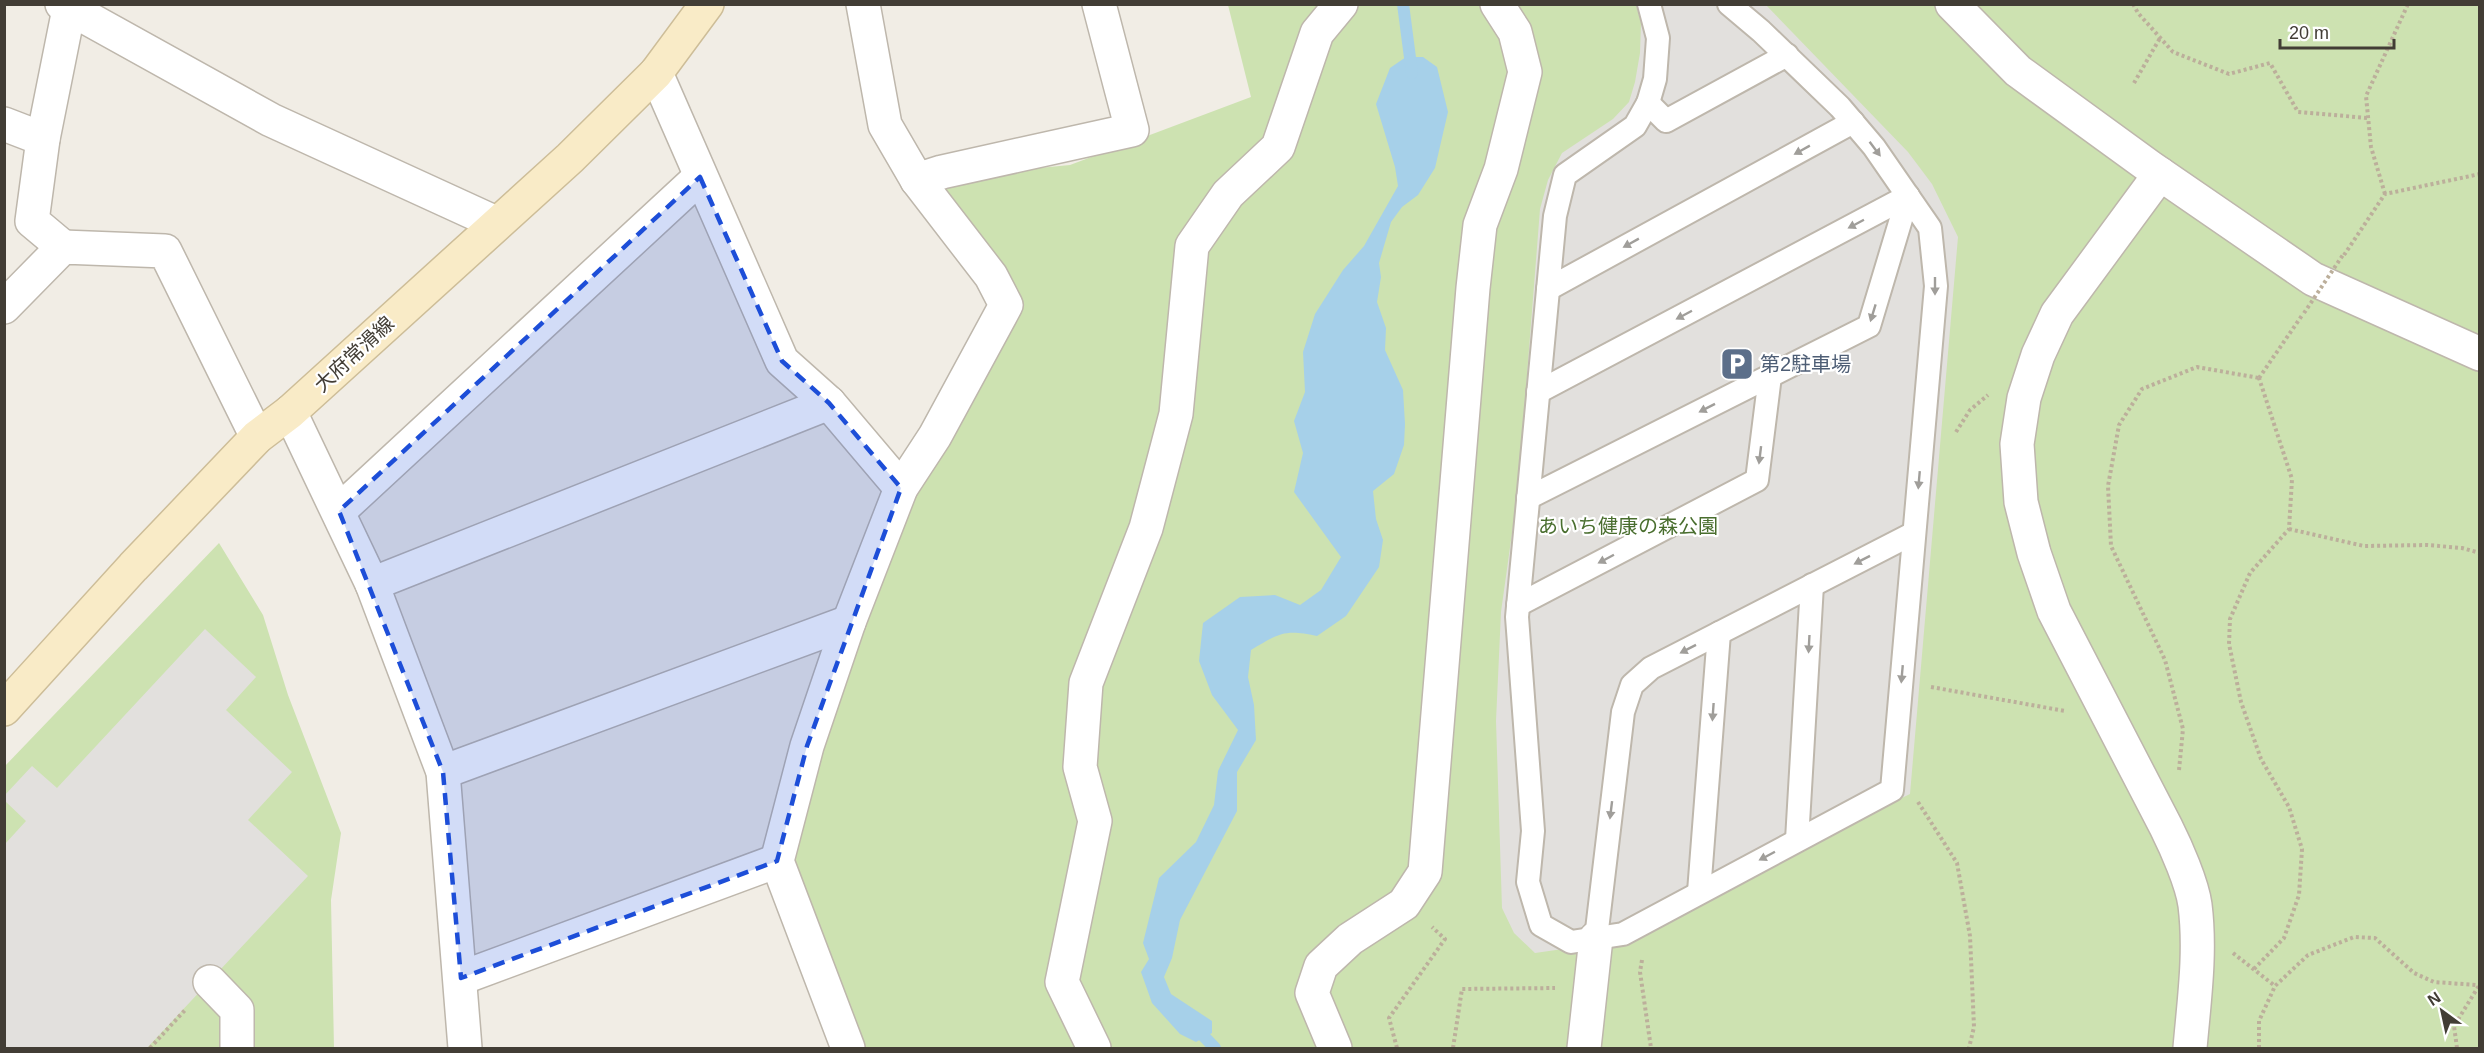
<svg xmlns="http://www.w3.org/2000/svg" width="2484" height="1053" font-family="Arial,'Noto Sans JP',sans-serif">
	<rect width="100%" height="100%" fill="#f1ede5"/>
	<!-- green -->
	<g fill="#cde2b1">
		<path d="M1228,5H2479V1048H848L777,861L849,622L1006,306L917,180L1070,165L1251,97Z"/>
		<path d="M219,543L263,615L288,695L341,833L331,900L334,1048H5L4,767Z"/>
	</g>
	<!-- parking -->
	<g fill="#e2e0dd">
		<path d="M1636,5H1766L1908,152L1932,184L1958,237L1910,794L1605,943L1535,953L1514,933L1502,908L1496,721L1501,612L1518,490L1540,209L1548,180L1562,153L1613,119L1629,102L1635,82L1640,53L1641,23Z"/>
		<path d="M205,629L256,677L226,710L292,772L248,820L308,876L147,1048H5V844L26,821L5,801L4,796L32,766L57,788Z"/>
	</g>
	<!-- water -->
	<path fill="#a6d0e9" d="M1406,57H1423L1437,67L1448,112L1435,168L1418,195L1402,207L1391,222L1379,263L1381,277L1377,302L1386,328L1385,350L1403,390L1405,424L1404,445L1394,474L1373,491L1376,519L1383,540L1379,567L1346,616L1317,636C1285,629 1279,633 1251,650L1248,677L1254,705L1256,740L1237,772V811L1180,920L1172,958L1164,977L1171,994L1212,1021V1033L1196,1042L1180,1034L1152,1003L1141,972L1149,959L1143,943L1159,878L1196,842L1214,805L1218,771L1238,730L1212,695L1199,661L1203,623L1240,597L1275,595L1300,605L1321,590L1341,557L1294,492L1303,453L1294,421L1305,392L1303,352L1315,314L1343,270L1364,246L1398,186L1395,167L1376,104L1390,68Z"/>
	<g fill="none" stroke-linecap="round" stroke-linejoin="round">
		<!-- stream -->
		<g stroke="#a6d0e9" stroke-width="12">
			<path d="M1403,4L1412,73"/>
			<path d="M1193,1025L1215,1048"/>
		</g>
		<!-- service casing -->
		<g stroke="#beb7ac" stroke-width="26">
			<g id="service">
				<path d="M1649,4L1658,38L1655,79L1648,103L1635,126L1565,175L1555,216L1517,617L1533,831L1528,882L1541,925L1571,942L1623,934L1892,790L1936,286L1930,228L1874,147L1840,107L1761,31L1729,4"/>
				<path d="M1648,103L1666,121L1787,55"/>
				<path d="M1548,289L1853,122"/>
				<path d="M1538,392L1908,196"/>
				<path d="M1528,498L1869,326L1908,196"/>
				<path d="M1518,605L1757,480L1770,376"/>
				<path d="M1797,840L1812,585"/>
				<path d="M1699,892L1719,633"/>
				<path d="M1596,938L1623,712L1632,685L1651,668L1914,533"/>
			</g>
		</g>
		<!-- pedestrian casing -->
		<g stroke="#beb7ac" stroke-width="36">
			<g id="pedestrian">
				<path d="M2160,174L2057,314L2038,355L2024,398L2017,444L2021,502L2034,553L2054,611L2166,827C2176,847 2192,883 2195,905C2201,953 2194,1001 2190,1048"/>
				<path d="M210,982L237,1010V1048"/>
				<path d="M1094,1048L1062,982L1095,821L1080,767L1086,683L1146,528L1176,414L1192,246L1228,194L1278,147L1317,33L1341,4"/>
				<path d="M1335,1048L1312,993L1321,966L1350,939L1404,904L1425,872L1473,288L1480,225L1501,169L1525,72L1515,32L1497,4"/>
				<path d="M1584,1048L1596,938"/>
			</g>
		</g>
		<!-- minor casing -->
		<g stroke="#beb7ac" stroke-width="36">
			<g id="minor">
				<path d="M62,4L271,120L496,223"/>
				<path d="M656,73L782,361L829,403L901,488"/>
				<path d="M4,124L43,139"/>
				<path d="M917,180L942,172L1132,130L1099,4"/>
				<path d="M63,247L32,221L43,139L70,4"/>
				<path d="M4,307L63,247L165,251L257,437"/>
				<path d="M290,412L372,584L443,772L465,1048"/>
				<path d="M339,511L700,177"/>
				<path d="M372,584L829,403"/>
				<path d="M443,772L849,622"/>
				<path d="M461,978L777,861"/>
				<path d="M848,1048L777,861L807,746L849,622L901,488L935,436L1006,305L991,276L917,180L885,125L863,4"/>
			</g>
		</g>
		<!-- tertiary casing -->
		<g stroke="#beb7ac" stroke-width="36">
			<path id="tertiary" d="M1952,4L2018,71L2150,167L2313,279L2480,354"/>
		</g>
		<!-- secondary casing -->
		<g stroke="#cdbd98" stroke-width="36">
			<path id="secondary" d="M4,709L133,567L257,437L290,412L570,158L656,73L707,4"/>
		</g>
		<!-- path -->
		<g stroke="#bcaf9b" stroke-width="4" stroke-dasharray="3 3" stroke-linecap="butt">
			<path d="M2133,4L2138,13L2173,52L2229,74L2270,63L2298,112L2368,118"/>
			<path d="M2134,83L2160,38"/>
			<path d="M2385,194L2371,147L2366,96L2408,4"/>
			<path d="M2344,255L2385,194L2480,174"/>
			<path d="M2259,378L2303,314"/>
			<path d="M1956,432L1970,410L1988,395"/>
			<path d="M2289,529L2364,546L2427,545L2462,548L2480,553"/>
			<path d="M1931,687L2065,711"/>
			<path d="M2179,770L2183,729L2165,660L2111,546L2108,486L2119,425L2142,389L2197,367L2259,378"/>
			<path d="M1918,802L1957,863L1970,936L1974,1027L1969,1048"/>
			<path d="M2233,953L2275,986"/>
			<path d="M1642,960L1640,972L1651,1048"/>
			<path d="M2254,969L2284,938L2299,895L2302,849L2289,807L2261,759L2241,702L2229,644L2230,619L2250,573L2289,529L2292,479L2259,378"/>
			<path d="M150,1048L186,1009"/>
			<path d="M1397,1048L1389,1018L1445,939L1432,927"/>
			<path d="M1453,1048L1462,989L1555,988"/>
			<path d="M2259,1048V1021L2275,986L2308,955L2354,937L2375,938L2414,973L2434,982L2477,985"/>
			<path d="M2457,1048L2454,1026L2480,984"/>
		</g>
		<!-- service -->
		<use href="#service" stroke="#fff" stroke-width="22"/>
		<!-- pedestrian -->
		<use href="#pedestrian" stroke="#fff" stroke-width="33"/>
		<!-- minor -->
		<use href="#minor" stroke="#fff" stroke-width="33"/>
		<!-- tertiary -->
		<use href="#tertiary" stroke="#fff" stroke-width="33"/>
		<!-- secondary -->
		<use href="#secondary" stroke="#f9ebc7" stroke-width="33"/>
		<!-- path-bridge -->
		<path stroke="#bcaf9b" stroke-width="4" stroke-dasharray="3 3" stroke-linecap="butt" d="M2304,313L2343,255"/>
	</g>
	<!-- one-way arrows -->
	<defs><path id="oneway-solid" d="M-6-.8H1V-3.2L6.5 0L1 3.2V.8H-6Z" transform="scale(1.5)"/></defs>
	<g fill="#a09e9a">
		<use href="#oneway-solid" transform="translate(1875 149) rotate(53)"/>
		<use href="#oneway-solid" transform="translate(1802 150) rotate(151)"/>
		<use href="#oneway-solid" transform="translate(1856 224) rotate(152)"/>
		<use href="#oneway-solid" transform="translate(1631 243) rotate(151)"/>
		<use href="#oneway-solid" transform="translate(1935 286) rotate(90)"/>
		<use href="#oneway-solid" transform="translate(1873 313) rotate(107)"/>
		<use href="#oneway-solid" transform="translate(1684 315) rotate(152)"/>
		<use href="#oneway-solid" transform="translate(1707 408) rotate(153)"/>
		<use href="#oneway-solid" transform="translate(1760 455) rotate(97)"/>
		<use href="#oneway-solid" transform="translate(1919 480) rotate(95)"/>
		<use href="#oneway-solid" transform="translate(1606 559) rotate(152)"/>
		<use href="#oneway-solid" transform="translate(1862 560) rotate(153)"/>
		<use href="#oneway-solid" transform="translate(1809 644) rotate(93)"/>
		<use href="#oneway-solid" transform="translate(1688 649) rotate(153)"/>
		<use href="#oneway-solid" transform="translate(1902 674) rotate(95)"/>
		<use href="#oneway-solid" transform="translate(1713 712) rotate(94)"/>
		<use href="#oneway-solid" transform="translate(1611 810) rotate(97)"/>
		<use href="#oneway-solid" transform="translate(1767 856) rotate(152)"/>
	</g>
	<!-- marked area -->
	<path fill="#1d4ed8" fill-opacity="0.2" stroke="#1d4ed8" stroke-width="4.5" stroke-dasharray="12 8" stroke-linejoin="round" d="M700,177L782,361L829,403L901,488L807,746L777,861L461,978L443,772L339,511Z"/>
	<!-- icons -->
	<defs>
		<g id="parking-square" transform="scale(1.725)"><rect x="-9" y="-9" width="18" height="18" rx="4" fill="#5c6f8a" stroke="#fff"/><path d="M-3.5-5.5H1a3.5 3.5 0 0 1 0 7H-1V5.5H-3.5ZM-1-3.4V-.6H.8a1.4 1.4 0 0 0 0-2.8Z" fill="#fff"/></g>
	</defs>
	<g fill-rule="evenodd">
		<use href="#parking-square" x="1737" y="364"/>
	</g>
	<g text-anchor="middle" stroke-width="4.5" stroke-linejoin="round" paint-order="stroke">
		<!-- street labels -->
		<g font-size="20" fill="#423d35" stroke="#fff">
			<text transform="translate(354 354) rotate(-43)" y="7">大府常滑線</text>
		</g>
		<!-- service labels -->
		<g font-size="20" fill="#4e5e75" stroke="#fff" text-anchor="start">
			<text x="1760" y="371">第2駐車場</text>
		</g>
		<!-- park labels -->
		<g font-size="20" fill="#496e2e" stroke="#fff">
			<text x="1628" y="533">あいち健康の森公園</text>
		</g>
	</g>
	<!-- border -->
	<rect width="2484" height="1053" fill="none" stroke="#423d35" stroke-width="12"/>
	<!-- north arrow -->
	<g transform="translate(2442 1011) rotate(327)" stroke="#ffffff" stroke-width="4.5" paint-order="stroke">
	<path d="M0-4.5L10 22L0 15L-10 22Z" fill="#423d35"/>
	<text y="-9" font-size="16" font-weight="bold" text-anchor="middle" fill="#423d35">N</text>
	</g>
	<!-- scale -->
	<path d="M2280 39v9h114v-9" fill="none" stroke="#423d35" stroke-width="3"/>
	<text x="2289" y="39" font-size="18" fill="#423d35" stroke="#ffffff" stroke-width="4.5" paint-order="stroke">20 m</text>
</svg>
